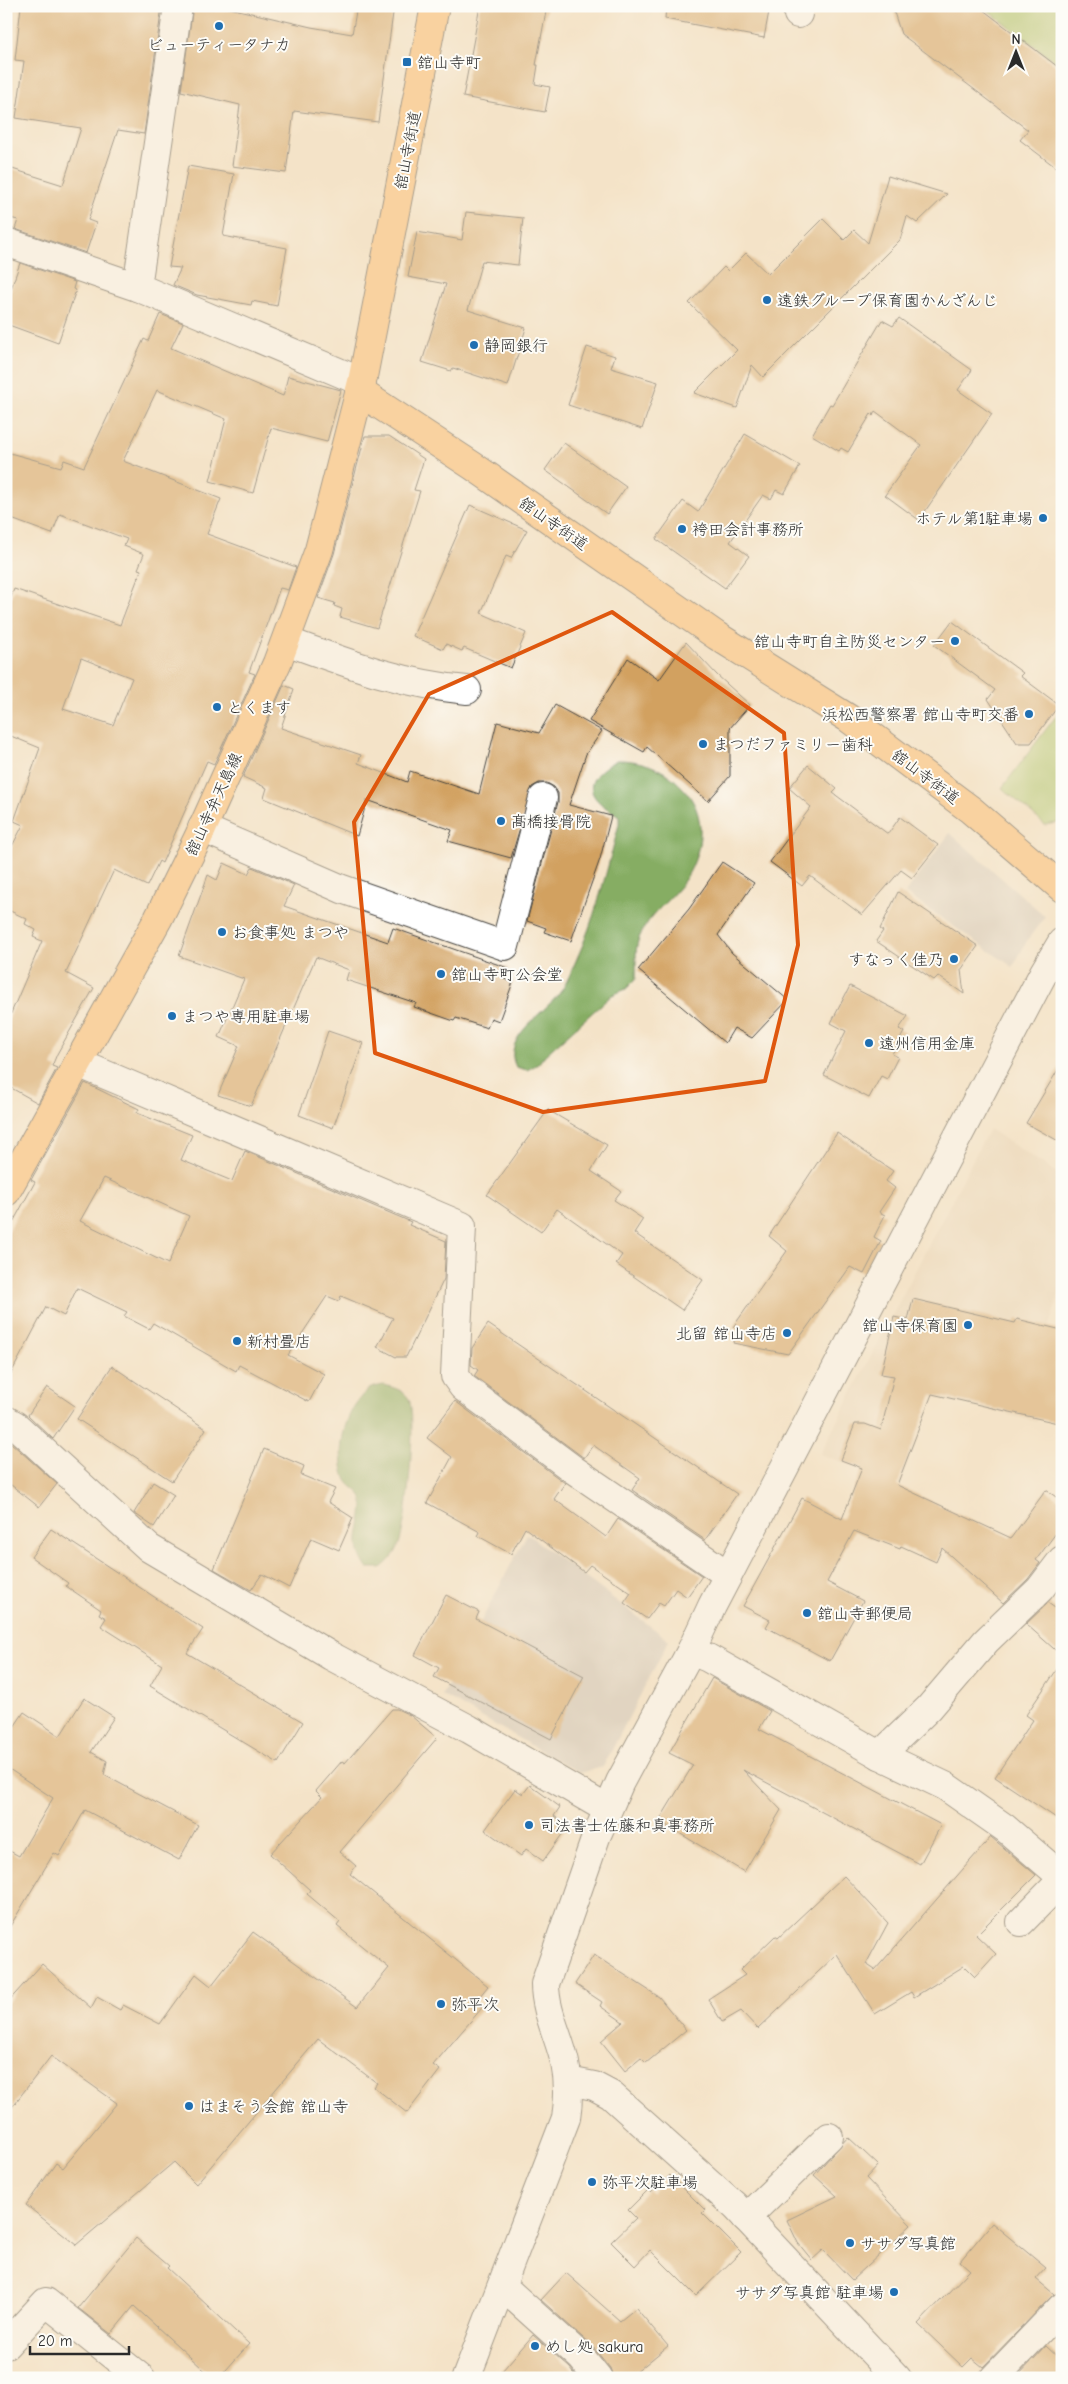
<svg xmlns="http://www.w3.org/2000/svg" width="1068" height="2384" font-family="'Comic Neue','Klee One',sans-serif">
	<rect width="100%" height="100%" fill="#fdfcf7"/>
	<filter id="ink" filterUnits="userSpaceOnUse"><feTurbulence type="fractalNoise" baseFrequency=".02" numOctaves="2"/><feDisplacementMap in="SourceGraphic" scale="10" xChannelSelector="R" yChannelSelector="G"/><feConvolveMatrix kernelMatrix="1 2 1 2 8 2 1 2 1" color-interpolation-filters="sRGB"/></filter>
	<filter id="wash" filterUnits="userSpaceOnUse"><feTurbulence type="fractalNoise" baseFrequency=".0096" numOctaves="4" result="noise"/><feDisplacementMap in="SourceGraphic" scale="20" xChannelSelector="R" yChannelSelector="G"/><feGaussianBlur stdDeviation="1.12" result="paint"/><feColorMatrix in="noise" values="0 0 0 0 0 0 0 0 0 0 0 0 0 0 0 0 0 1.4 0 .05"/><feComposite in="paint" operator="in"/></filter>
	<g filter="url(#wash)">
		<rect width="100%" height="100%" fill="#f4e3c8"/>
		<!-- built -->
		<path fill="#e8d4b7" d="M989,1129L1062,1176V1287L1037,1362L1045,1365L1037,1422L927,1395L915,1444L900,1484L820,1454Z"/>
		<!-- industrial -->
		<g fill="#cbc2b8">
			<path d="M950,833L1045,916L1028,939L1013,967L905,893Z"/>
			<path d="M527,1534L669,1640L603,1767L580,1773L442,1695Z"/>
		</g>
		<!-- green -->
		<g fill="#a9c971" stroke="#6a7a4e">
			<path d="M982,6H1062V67Z"/>
			<path d="M1062,708V822L1045,825L1002,788Z"/>
		</g>
		<!-- forest -->
		<g fill="#86ad63" stroke="#586c47">
			<path d="M617,760C642,760 664,768 682,787C707,812 704,849 686,878C673,899 648,914 639,938C634,951 637,965 636,979L626,989L612,995L545,1055L538,1064L527,1070L516,1067C500,1037 547,1012 562,990C567,982 571,972 575,963C595,919 607,871 619,824V816C613,811 604,808 599,802C580,784 601,768 617,760Z"/>
			<path d="M383,1385C393,1387 404,1390 409,1399C417,1418 407,1523 399,1544C396,1555 389,1561 381,1568H367C349,1542 363,1529 363,1502C362,1490 348,1488 345,1478C335,1450 345,1408 369,1389C372,1387 379,1386 383,1385Z"/>
		</g>
		<g id="blocks">
			<!-- building -->
			<g fill="#d2a160" fill-rule="evenodd">
				<path d="M21,6H162L144,134L118,130L88,220L96,223L86,253L15,229L18,220L6,217V167L63,185L81,128L16,118L24,61L15,60Z"/>
				<path d="M193,6H221L311,27L352,34L357,6H394L378,122L294,111L286,173L232,166L240,105L181,91Z"/>
				<path d="M480,6H547L536,65H538L535,84L550,87L545,112L463,97Z"/>
				<path d="M666,6H770L764,38L665,19Z"/>
				<path d="M892,6H978L1062,70V172L1020,140L1028,130L901,34Z"/>
				<path d="M188,166L234,174L223,236L287,248L277,306L252,301L251,305L197,295L173,285L181,268L169,267Z"/>
				<path d="M888,176L947,194L917,223L907,216L900,240L763,377L752,365L737,408L694,393L737,350L689,303L724,267L728,271L746,253L768,274L823,219L844,240L854,230L868,243Z"/>
				<path d="M466,212L523,218L518,265L482,261L468,310L526,328L508,386L453,368L451,371L422,362L446,284L408,277L417,232L462,240Z"/>
				<path d="M20,263L75,282L73,289L76,290L58,343L6,324V303Z"/>
				<path d="M160,314L183,323L171,348L283,396L288,376L341,390L327,442L271,428L253,493L210,481L226,419L157,390L123,461L221,499L207,534L296,567L288,590L280,588L249,672L255,674L214,764L207,761L162,863L159,861L147,886L114,870L66,973L94,988L57,1054L52,1066L57,1068L38,1103L6,1085V1025L42,941L33,937L36,930L25,924L27,919L6,909V858L23,825L14,821L40,748L6,734V610L14,589L120,625L141,570L138,569L144,554L124,546L127,539L60,514L52,534L6,517V452L61,467L64,460L84,467L144,339L148,341ZM81,658L132,678L113,725L63,709Z"/>
				<path d="M899,318L972,370L958,390L992,414L919,520L885,495L921,445L875,411L873,416L871,414L848,452L841,448L839,451L812,435L830,404L832,405L882,320L893,326Z"/>
				<path d="M587,347L615,356L611,368L658,382L642,429L568,405Z"/>
				<path d="M745,434L800,466L784,494L776,490L771,499L763,495L730,542L749,556L725,588L656,539L683,501L698,512Z"/>
				<path d="M365,436H389L424,459L414,490L420,491L377,628L340,617L342,609L334,606L335,603L318,598L334,554Z"/>
				<path d="M564,443L626,487L607,514L545,470Z"/>
				<path d="M470,505L527,530L511,558L506,556L481,613L526,633L511,668L464,648L462,651L446,644L443,649L413,636Z"/>
				<path d="M952,621L1023,673L1020,676L1059,705L1031,743H1017L988,699L995,690L934,645Z"/>
				<path d="M686,642L717,675L750,705L730,728V776L708,801L647,747L644,752L589,721L628,658L659,680Z"/>
				<path d="M284,685L294,689L281,728L361,755L358,763L407,782L410,771L479,794L497,722L539,733L555,705L602,731L586,754L569,805L611,816L600,859L571,941L544,932L546,928L527,921L558,802V793L554,787L547,783H539L532,787L511,858L448,841L452,830L367,800L357,836L264,798L267,788L243,777Z"/>
				<path d="M808,765L837,789L833,793L888,834L900,817L938,845L912,878L901,870L862,915L810,876L802,886L770,862L811,807L789,788Z"/>
				<path d="M722,862L754,883L718,935L732,953L788,1000L752,1038L734,1028L725,1043L638,970L689,909Z"/>
				<path d="M224,863L248,874L252,867L294,885L284,906L388,942L393,928L508,968L504,979L513,982L499,1021L491,1018L487,1028L456,1018L454,1021L414,1007L416,1003L346,980L349,970L316,957L251,1106L218,1095L239,1046L219,1037L244,979L179,956L208,875L217,880Z"/>
				<path d="M898,892L978,946L961,970L964,994L938,976L934,980L876,941L883,931L880,929Z"/>
				<path d="M850,986L908,1016L899,1029L904,1032L892,1054L898,1057L887,1079L881,1076L869,1098L824,1075L846,1031L831,1023Z"/>
				<path d="M328,1031L363,1043L333,1128L299,1115Z"/>
				<path d="M1062,1063V1143L1026,1123Z"/>
				<path d="M85,1083L139,1109L137,1113L192,1135L181,1160L232,1181L245,1151L411,1222L409,1225L446,1241L444,1279L406,1357H396L377,1347L393,1318L341,1296L339,1301L327,1296L288,1355L324,1374L309,1402L239,1365L236,1371L153,1323L149,1329L124,1316L127,1312L77,1288L64,1316L46,1307L6,1383V1235L35,1182L31,1180ZM104,1178L189,1216L168,1264L80,1221Z"/>
				<path d="M548,1110L607,1145L591,1171L621,1191L614,1200L643,1219L634,1233L703,1280L682,1310L616,1264L622,1255L557,1209L541,1232L487,1195Z"/>
				<path d="M837,1133L893,1171L886,1181L895,1188L879,1212L885,1215L874,1237L881,1241L864,1274L850,1267L788,1354L733,1343L740,1332L733,1327L787,1251L769,1236Z"/>
				<path d="M913,1299L1015,1323L1017,1319L1062,1330V1424L932,1394L897,1485L1011,1538L1046,1490L1062,1501V1525L1036,1560L1040,1563L1028,1579L1003,1603L942,1548L936,1562L901,1546L900,1549L854,1531L827,1582L863,1601L830,1661L766,1627L770,1620L743,1606L802,1498L842,1519L862,1468L841,1460L855,1424H865L881,1430L894,1376L881,1374L894,1317L908,1320Z"/>
				<path d="M488,1324L737,1494L705,1540L632,1490L640,1478L593,1445L584,1458L474,1376L478,1370L471,1365L472,1348Z"/>
				<path d="M112,1366L206,1429L172,1481L77,1419Z"/>
				<path d="M47,1387L75,1406L53,1439L28,1415Z"/>
				<path d="M455,1401L565,1483L554,1499L606,1537L618,1519L702,1576L687,1597L676,1589L664,1606L659,1603L647,1619L624,1603L631,1593L590,1565L584,1572L525,1528L511,1554L478,1536L480,1532L427,1503L452,1457L427,1438Z"/>
				<path d="M10,1442L57,1484L39,1507L6,1481V1447Z"/>
				<path d="M264,1449L304,1466L301,1475L335,1489L328,1502L353,1518L339,1550L311,1538L289,1588L262,1574L251,1590L214,1569Z"/>
				<path d="M153,1482L174,1495L154,1527L134,1513Z"/>
				<path d="M51,1529L203,1629L187,1653L303,1722L278,1763L150,1686L162,1665L101,1626L106,1618L99,1614L101,1610L66,1586L68,1583L31,1557Z"/>
				<path d="M446,1595L479,1612L476,1619L584,1676L551,1739L434,1677L439,1668L415,1655Z"/>
				<path d="M1048,1603L1062,1613V1656L1026,1624Z"/>
				<path d="M1062,1662V1822L995,1777L1033,1720L1026,1715Z"/>
				<path d="M712,1678L770,1711L759,1729L941,1825L920,1864L743,1770L781,1810L744,1872L659,1821L693,1765L669,1753Z"/>
				<path d="M84,1698L114,1717L91,1752L107,1761L104,1775L198,1825L179,1860L85,1810L59,1856L54,1853L6,1933V1849L19,1856L53,1798L6,1767V1739L24,1712L60,1736Z"/>
				<path d="M392,1709H397L410,1715L437,1738L340,1852L356,1866L350,1874L488,1986L475,2002L482,2008L433,2065L440,2070L407,2113L374,2087L377,2083L318,2039L196,2184L174,2162L76,2245L26,2205L56,2163L63,2168L117,2103L51,2056L6,2115V2004L42,1964L91,2008L97,1997L120,2010L123,2005L160,2024L196,1974L211,1986L253,1932L357,2007L389,1968L337,1926L340,1922L307,1894L310,1890L270,1854L322,1797L316,1791L342,1761L345,1763Z"/>
				<path d="M530,1785L560,1807L554,1816L568,1826L543,1861L526,1849L521,1856L485,1830L515,1789L523,1794Z"/>
				<path d="M991,1837L1036,1875L976,1935L996,1954L975,1977L964,1966L914,1997L911,1992L875,2014L837,1954L758,2029L741,2011L722,2022L708,1999L745,1975L740,1970L775,1936L778,1938L844,1876L888,1923L866,1964L875,1970Z"/>
				<path d="M594,1955L659,1997L686,2030L646,2063L641,2058L625,2071L601,2041L623,2022L600,2006L602,2002L575,1984Z"/>
				<path d="M848,2137L878,2165L866,2178L911,2225L852,2280L823,2250L812,2260L798,2243L787,2220L837,2196L814,2175Z"/>
				<path d="M670,2175L705,2210L702,2213L741,2252L696,2296L650,2250L635,2266L611,2242L636,2218L628,2210L648,2190L651,2193Z"/>
				<path d="M992,2223L1046,2268L1036,2279L1054,2294L983,2367L972,2358L963,2367L918,2324L970,2270L960,2261Z"/>
				<path d="M136,2238L169,2266L167,2268L249,2344L219,2378H213L134,2306L111,2334L78,2308Z"/>
				<path d="M566,2273L620,2321L636,2308L668,2346L629,2378H613L610,2368L593,2347L541,2300Z"/>
				<path d="M533,2335L570,2368L578,2378H496Z"/>
				<path d="M1046,2346L1062,2361V2378H1016Z"/>
			</g>
		</g>
	</g>
	<g filter="url(#ink)">
		<use href="#blocks" fill-opacity="0" stroke="#494743" stroke-width="1"/>
		<g fill="none" stroke-linecap="round" stroke-linejoin="round">
			<!-- minor casing -->
			<g stroke="#494743" stroke-width="30">
				<g id="minor">
					<path d="M178,6L137,287L362,382"/>
					<path d="M798,14V6"/>
					<path d="M6,242L137,287"/>
					<path d="M286,641C347,663 401,684 467,690"/>
					<path d="M202,828L342,889L505,946L543,798"/>
					<path d="M78,1063L462,1226L455,1376L463,1387L574,1470L728,1575"/>
					<path d="M6,1420L15,1425L149,1548L331,1656L469,1729L607,1809"/>
					<path d="M691,1651L708,1658L880,1755L945,1786L1005,1828L1062,1877"/>
					<path d="M880,1755L929,1708L986,1641L1040,1589L1062,1560"/>
					<path d="M1021,1922L1062,1880"/>
					<path d="M568,2081L594,2086L611,2095L735,2206L897,2378"/>
					<path d="M746,2218L829,2137"/>
					<path d="M502,2286L581,2357L598,2378"/>
					<path d="M6,2345L46,2302L141,2378"/>
					<path d="M466,2378L566,2118C569,2099 569,2082 565,2063C559,2036 545,2012 545,1984L596,1837L620,1782L691,1651L712,1606L1044,972L1062,942"/>
					<path d="M994,2378L1062,2307"/>
				</g>
			</g>
			<!-- major casing -->
			<g stroke="#494743" stroke-width="30">
				<g id="major">
					<path d="M360,392L473,466L717,636L848,718L971,810L1062,888"/>
					<path d="M6,1192L158,919L198,838L277,663L319,550L362,382L435,6"/>
				</g>
			</g>
			<!-- minor -->
			<use href="#minor" stroke="#fff" stroke-width="28"/>
			<!-- major -->
			<use href="#major" stroke="#febc70" stroke-width="28"/>
		</g>
	</g>
	<!-- marked area -->
	<path d="M0 0H1068V2384H0ZM612,612L784,733L798,945L765,1081L543,1112L375,1053L354,822L429,694Z" fill="#f4e3c8" fill-opacity=".55" fill-rule="evenodd"/>
	<path fill="none" stroke="#df570e" stroke-width="4" stroke-linejoin="round" d="M612,612L784,733L798,945L765,1081L543,1112L375,1053L354,822L429,694Z"/>
	<!-- markers -->
	<g fill="#1f6fb2" stroke="#fdfcf7" stroke-width="2">
		<circle cx="219" cy="26" r="5"/>
		<rect x="402" y="57" width="10" height="10" rx="2.5"/>
		<circle cx="767" cy="300" r="5"/>
		<circle cx="474" cy="345" r="5"/>
		<circle cx="1043" cy="518" r="5"/>
		<circle cx="682" cy="529" r="5"/>
		<circle cx="955" cy="641" r="5"/>
		<circle cx="217" cy="707" r="5"/>
		<circle cx="1029" cy="714" r="5"/>
		<circle cx="703" cy="744" r="5"/>
		<circle cx="501" cy="821" r="5"/>
		<circle cx="222" cy="932" r="5"/>
		<circle cx="954" cy="959" r="5"/>
		<circle cx="441" cy="974" r="5"/>
		<circle cx="172" cy="1016" r="5"/>
		<circle cx="869" cy="1043" r="5"/>
		<circle cx="968" cy="1325" r="5"/>
		<circle cx="787" cy="1333" r="5"/>
		<circle cx="237" cy="1341" r="5"/>
		<circle cx="807" cy="1613" r="5"/>
		<circle cx="529" cy="1825" r="5"/>
		<circle cx="441" cy="2004" r="5"/>
		<circle cx="189" cy="2106" r="5"/>
		<circle cx="592" cy="2182" r="5"/>
		<circle cx="850" cy="2243" r="5"/>
		<circle cx="894" cy="2292" r="5"/>
		<circle cx="535" cy="2346" r="5"/>
	</g>
	<g text-anchor="middle" stroke-width="4" stroke-linejoin="round" paint-order="stroke">
		<!-- poi labels -->
		<g font-size="16" fill="#2b2b2b" stroke="#fdfcf7" text-anchor="start">
			<text x="219" y="50" text-anchor="middle">ビューティータナカ</text>
			<text x="417" y="68">舘山寺町</text>
			<text x="777" y="306">遠鉄グループ保育園かんざんじ</text>
			<text x="484" y="351">静岡銀行</text>
			<text x="1033" y="524" text-anchor="end">ホテル第1駐車場</text>
			<text x="692" y="535">袴田会計事務所</text>
			<text x="945" y="647" text-anchor="end">舘山寺町自主防災センター</text>
			<text x="227" y="713">とくます</text>
			<text x="1019" y="720" text-anchor="end">浜松西警察署 館山寺町交番</text>
			<text x="713" y="750">まつだファミリー歯科</text>
			<text x="511" y="827">髙橋接骨院</text>
			<text x="232" y="938">お食事処 まつや</text>
			<text x="944" y="965" text-anchor="end">すなっく佳乃</text>
			<text x="451" y="980">舘山寺町公会堂</text>
			<text x="182" y="1022">まつや専用駐車場</text>
			<text x="879" y="1049">遠州信用金庫</text>
			<text x="958" y="1331" text-anchor="end">舘山寺保育園</text>
			<text x="777" y="1339" text-anchor="end">北留 舘山寺店</text>
			<text x="247" y="1347">新村畳店</text>
			<text x="817" y="1619">舘山寺郵便局</text>
			<text x="539" y="1831">司法書士佐藤和真事務所</text>
			<text x="451" y="2010">弥平次</text>
			<text x="199" y="2112">はまそう会館 舘山寺</text>
			<text x="602" y="2188">弥平次駐車場</text>
			<text x="860" y="2249">ササダ写真館</text>
			<text x="884" y="2298" text-anchor="end">ササダ写真館 駐車場</text>
			<text x="545" y="2352">めし処 sakura</text>
		</g>
		<!-- street labels -->
		<g font-size="16" fill="#2b2b2b" stroke="#fdfcf7">
			<text transform="translate(407 150) rotate(-79)" y="6">舘山寺街道</text>
			<text transform="translate(554 523) rotate(35)" y="6">舘山寺街道</text>
			<text transform="translate(926 776) rotate(37)" y="6">舘山寺街道</text>
			<text transform="translate(213 804) rotate(-65)" y="6">舘山寺弁天島線</text>
		</g>
	</g>
	<!-- margin -->
	<rect width="1068" height="2384" fill="none" stroke="#fdfcf7" stroke-width="25"/>
	<!-- north arrow -->
	<g transform="translate(1016 52)" stroke="#fdfcf7" stroke-width="4" paint-order="stroke">
	<path d="M0-4L9 19L0 12L-9 19Z" fill="#2b2b2b"/>
	<text y="-8" font-size="14" font-weight="bold" text-anchor="middle" fill="#2b2b2b">N</text>
	</g>
	<!-- scale -->
	<path d="M30 2346v8h99v-8" fill="none" stroke="#2b2b2b" stroke-width="2.5"/>
	<text x="38" y="2346" font-size="15" fill="#2b2b2b" stroke="#fdfcf7" stroke-width="4" paint-order="stroke">20 m</text>
</svg>
